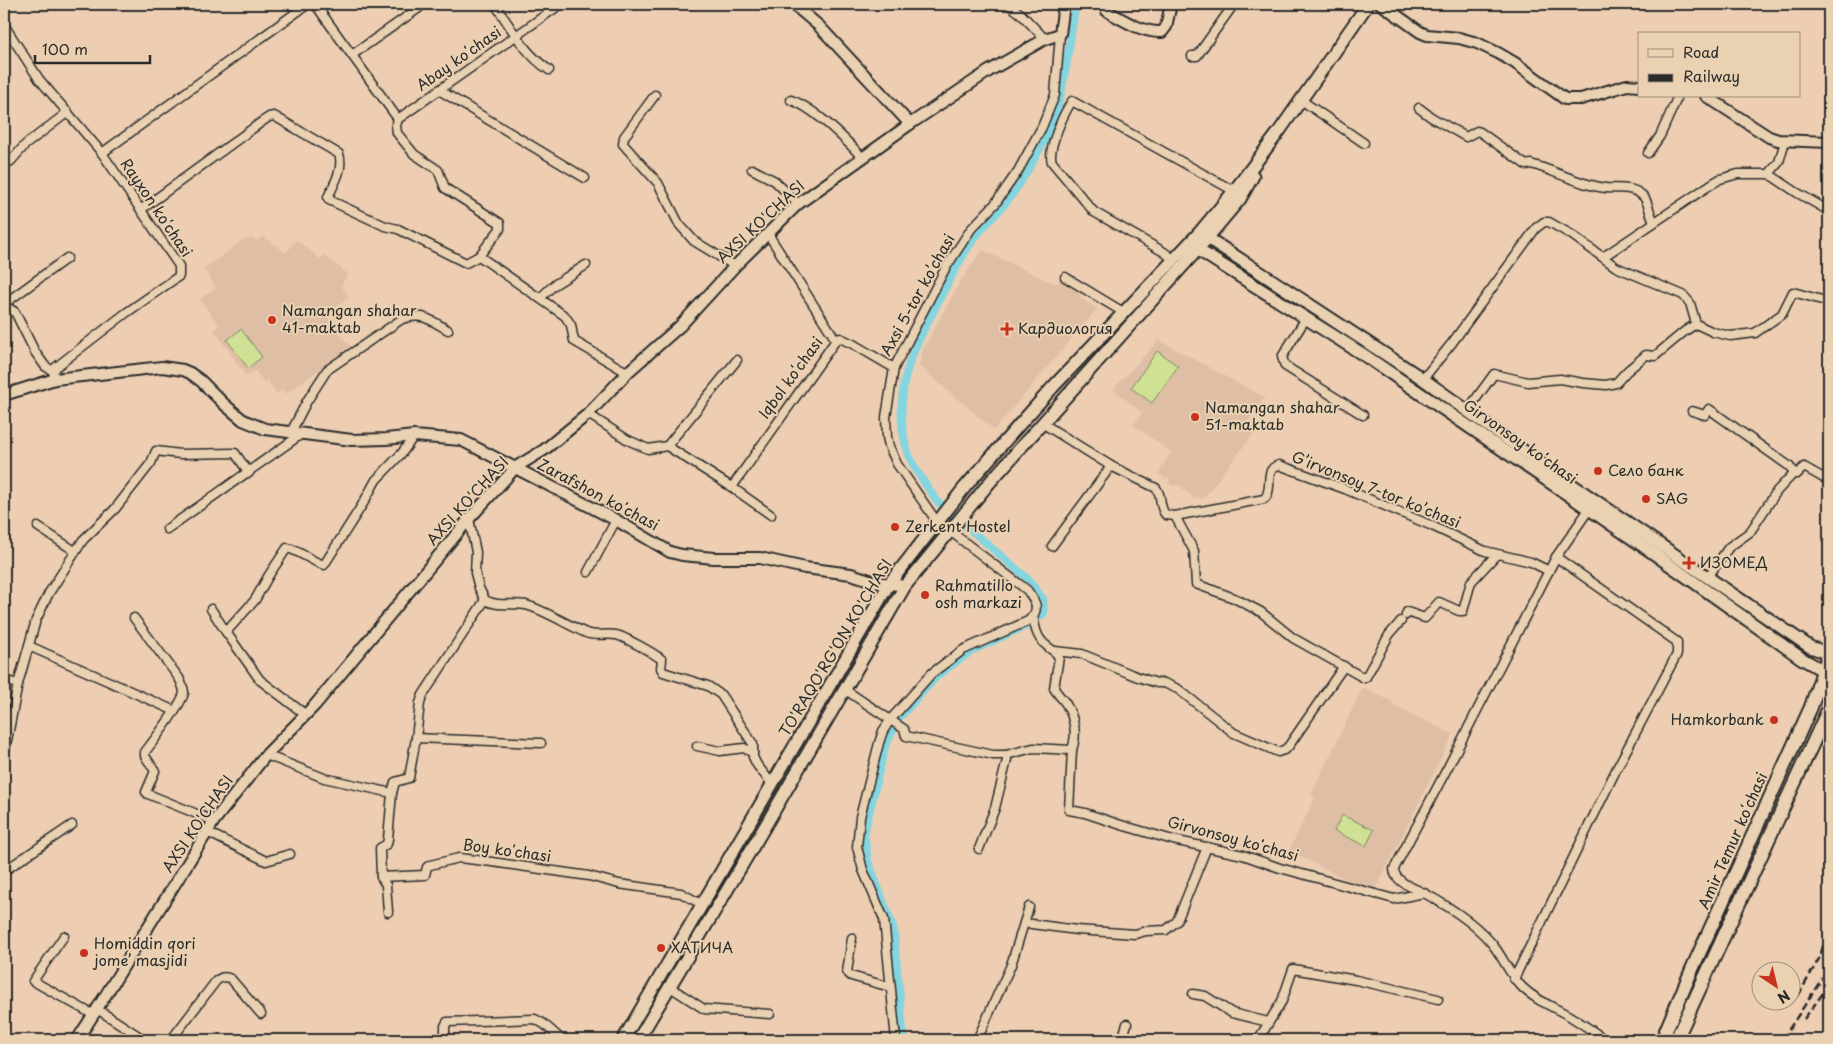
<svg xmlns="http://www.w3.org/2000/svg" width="1833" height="1044" font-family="'Playpen Sans',sans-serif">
	<rect width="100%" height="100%" fill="#edceb2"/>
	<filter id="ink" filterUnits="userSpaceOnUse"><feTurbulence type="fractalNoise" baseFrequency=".02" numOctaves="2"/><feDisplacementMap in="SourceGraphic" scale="10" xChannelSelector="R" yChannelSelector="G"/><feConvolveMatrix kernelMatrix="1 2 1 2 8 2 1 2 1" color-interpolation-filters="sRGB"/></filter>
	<g filter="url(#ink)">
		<!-- built -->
		<g fill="#dfbea6">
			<path d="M263,236L286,253L296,240L320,259L324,255L348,274L341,285L349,298L326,314L343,338L351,346L286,394L283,390L277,394L267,380L264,382L255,371L247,377L214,330L219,326L200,299L216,288L204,269L243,240L254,238L256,241Z"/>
			<path d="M982,250L1055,284L1063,279L1084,290L1080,297L1097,309L994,430L919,366L923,349L960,282Z"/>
			<path d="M1159,340L1265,398L1249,420L1258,428L1202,500L1198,496L1195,499L1177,484L1175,486L1168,483L1170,479L1167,477L1166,479L1158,474L1171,452L1133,425L1142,413L1113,389Z"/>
			<path d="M1363,687L1393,702L1392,705L1453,734L1376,889L1352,882L1289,851L1315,797L1311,795Z"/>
		</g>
		<!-- green -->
		<g fill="#cfe195" stroke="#7d8660">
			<path d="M241,329L262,357L248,368L227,340Z"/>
			<path d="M1157,351L1178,366L1152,403L1131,388Z"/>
			<path d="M1342,815L1374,830L1366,846L1334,831Z"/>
		</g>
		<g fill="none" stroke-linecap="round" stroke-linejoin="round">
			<!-- canal -->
			<path stroke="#84d5df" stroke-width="8" d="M904,1040L893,927L868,861L864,834L885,746L899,718L937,676L953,664L973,650L1034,622L1044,613L1043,599L1027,578L938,502C926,485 911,466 906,446C898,417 901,381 913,353C919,337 928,322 936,306C947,284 959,261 973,240C983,226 997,214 1008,200C1022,182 1034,160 1045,139C1066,97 1067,50 1076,4"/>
			<!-- minor casing -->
			<g stroke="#2b2b2b" stroke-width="11">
				<g id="minor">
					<path d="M315,4L398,119"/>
					<path d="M495,4C511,28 525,54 549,70"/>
					<path d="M1008,4L1021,14L1045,39"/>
					<path d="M4,25L39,79L102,153L179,266V276L126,313L56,367L53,371L55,379"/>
					<path d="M352,55L419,8"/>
					<path d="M1192,56H1197L1234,4"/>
					<path d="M439,90L585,178"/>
					<path d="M655,95L624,137L623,144L658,183L679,224L694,241L735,266"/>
					<path d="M791,100C815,108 845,139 862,157"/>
					<path d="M1301,100L1364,143"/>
					<path d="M1419,108L1431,117L1466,137L1477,131L1480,132L1526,165L1531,164C1556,171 1580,185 1606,188C1619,189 1633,186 1643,196C1649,202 1649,214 1654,221"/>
					<path d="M398,119L561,4"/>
					<path d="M398,119L396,126L397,133L414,154L438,170L445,188L500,223V229L479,256"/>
					<path d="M102,153L308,4"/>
					<path d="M1648,153L1660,136L1678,96"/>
					<path d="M4,165L11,161L25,145L68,112"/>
					<path d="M752,169L775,181L798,204"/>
					<path d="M1769,174L1779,162L1785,141"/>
					<path d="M142,209L263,121L269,117L274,116L339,154C344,169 334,184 328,197L329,200L385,226L398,229L466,263L479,256L565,316L571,325L574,341L623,370L629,371"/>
					<path d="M768,234L836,340"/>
					<path d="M1602,256L1606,255L1710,185L1720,179L1738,174H1769L1796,192L1829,211"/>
					<path d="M1173,259L1164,252L1094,212L1052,162C1047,149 1064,113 1072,101L1234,191"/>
					<path d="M1065,277L1123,312"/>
					<path d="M540,298L554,285L586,265"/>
					<path d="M4,304L67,258"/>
					<path d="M4,305L15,312L35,352L45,366L53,371"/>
					<path d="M1306,318L1282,357L1285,366L1363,415"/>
					<path d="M1423,379L1452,343L1536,228L1544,222H1549L1572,235L1616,267L1683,295L1690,303L1696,324L1713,332L1730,336L1755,333L1782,314L1793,292L1829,302"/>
					<path d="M1467,411L1494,374L1528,382L1560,379L1583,383L1606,385L1616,383L1627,371L1646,355L1655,356L1685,331L1696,324"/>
					<path d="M1692,411L1705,415L1709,409L1789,466L1793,471V474"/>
					<path d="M588,414L628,440L648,449L667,446L733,488L771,515"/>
					<path d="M1042,423L1111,466L1156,488C1163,496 1158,507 1166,515L1175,516L1264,499C1275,489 1262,469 1279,465L1345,489L1430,525L1485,551L1531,562L1549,571"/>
					<path d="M291,432L307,401L327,370L402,319C423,312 430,320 448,330"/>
					<path d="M667,446L737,360"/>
					<path d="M732,487L836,340L840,338L853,344L894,368"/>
					<path d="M1175,516L1194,551L1196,584L1234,598L1261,612L1293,638L1364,678L1366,677L1389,635L1401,621"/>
					<path d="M469,519L476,552L475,573L479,588L485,600C499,608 512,602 526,605C544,610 568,625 586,633C596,637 605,633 616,635C623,636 659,656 662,660L661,668L663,672L708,686L721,695L753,744V757L757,765L772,784"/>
					<path d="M937,522L897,464L889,446L887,437L886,417L894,368L945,269L971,229L995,204L1018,171L1042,127L1055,95L1060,34"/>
					<path d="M38,527L75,551"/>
					<path d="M167,529L303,433"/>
					<path d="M1052,546L1111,466"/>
					<path d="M588,572L616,520"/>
					<path d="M1707,578L1729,547L1750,532L1777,491L1793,474H1797L1804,467L1829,481"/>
					<path d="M211,609L226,632"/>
					<path d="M1406,615L1407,612L1425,618L1439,602L1459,611H1463L1471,582L1496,555"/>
					<path d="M1033,616C1035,628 1037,639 1047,646C1051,650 1056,651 1059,657L1054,688C1057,694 1063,699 1066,704C1075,719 1077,735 1072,750"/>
					<path d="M134,618L179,678C181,682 184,688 184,693C181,706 154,740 145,752V756L155,771L146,792L148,794L214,821"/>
					<path d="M29,646L175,711"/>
					<path d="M1055,651L1082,654L1138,677L1157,683H1164L1178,689L1234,733L1278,752L1284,750L1288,747L1344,666"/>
					<path d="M4,680L18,684"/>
					<path d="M844,689L904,729L906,736L993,755H1006L1033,748L1072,750L1069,810L1085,813L1121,825L1173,840L1243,855L1280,868L1394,899L1424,893C1450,907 1479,925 1496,949C1505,962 1511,976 1522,987C1534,999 1549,1005 1564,1013C1579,1021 1592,1031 1606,1040"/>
					<path d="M306,715L260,680L226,632L255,600L269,575L287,548C296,549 313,562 324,565L364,502L376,480L402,453L414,436"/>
					<path d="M416,738L541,743"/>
					<path d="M697,746L720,751L744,748L753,753"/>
					<path d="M266,755L324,778L392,793L388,839L387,844L380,848L381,877L425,875L427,867L430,865L459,858L485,861L589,876L619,884L681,893L703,905"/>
					<path d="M4,756L18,684L36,620L49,593L83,540L115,509L151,463L156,451L180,454L235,453L249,473"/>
					<path d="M392,793L395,782L409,778L416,738L420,703L423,695L485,600"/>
					<path d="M207,832L266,861L290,854"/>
					<path d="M979,849L995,808L1007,760L1006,755"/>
					<path d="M4,871L72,825"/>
					<path d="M381,877L386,885L388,912"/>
					<path d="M1424,893C1414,888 1394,882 1394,869L1449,765L1556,557L1592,505"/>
					<path d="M1024,923L1029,907"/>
					<path d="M64,936L33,981L94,1015"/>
					<path d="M852,938L847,972L851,976L890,987"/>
					<path d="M1514,979L1616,770L1677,654V642L1556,557"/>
					<path d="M670,987L704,1009L770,1014"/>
					<path d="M1193,994L1205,996L1232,1013L1268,1022"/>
					<path d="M97,1009L145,1040"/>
					<path d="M171,1040L216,981C221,977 224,976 231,979L261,1014"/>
					<path d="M445,1040V1026L447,1022L535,1019L544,1024L562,1040"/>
					<path d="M896,1040L884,919L863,870L857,847L860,817L879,743L883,731L891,719L932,673L963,650L1028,621C1041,610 1036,602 1027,590L950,531"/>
					<path d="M977,1040L1011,965L1024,923L1077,930L1135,934L1146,931L1166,930L1177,921L1207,847"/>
					<path d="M1122,1040L1127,1024"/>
					<path d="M1258,1040L1282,1001L1293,969L1356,980L1438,999"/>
				</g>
			</g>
			<!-- tertiary casing -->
			<g stroke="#2b2b2b" stroke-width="14">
				<g id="tertiary">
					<path d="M793,4L819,26L910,124"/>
					<path d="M1104,4L1107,11C1123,20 1143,33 1162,32L1166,27L1171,4"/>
					<path d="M1381,4L1420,32L1427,35L1459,38L1477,43L1498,53L1515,63L1565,99H1581L1627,85L1639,86"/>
					<path d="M1706,96L1769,137L1778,140L1829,142"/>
					<path d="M4,395L55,379L162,367L183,370L190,373L201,381L225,405L243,420L265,429L352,440L386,439L414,436L461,440L616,520L670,552L682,555L714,558H760L805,568L851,574L876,582L905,586"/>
					<path d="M77,1040L97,1009L214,821L266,755L315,705L469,519L516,467L544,450L588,414L629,371L680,326L735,266L798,204L910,124L989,71L1045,39L1060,34L1064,4"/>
				</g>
			</g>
			<!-- secondary casing -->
			<g stroke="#2b2b2b" stroke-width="15">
				<g id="secondary">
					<path d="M1203,235L1423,379L1543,465L1810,647L1828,653"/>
					<path d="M1192,246L1367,357L1646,548L1801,658L1822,670"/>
					<path d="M623,1040L889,584L965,487L1020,424L1053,387L1199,233L1234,191L1278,133L1368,4"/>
					<path d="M638,1040L764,828L905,586L990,482L1198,249L1240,199L1253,176"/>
				</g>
			</g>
			<!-- primary casing -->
			<g stroke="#2b2b2b" stroke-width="16">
				<g id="primary">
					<path d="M1662,1040L1693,967L1811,707L1829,653"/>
					<path d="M1676,1040L1829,708"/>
				</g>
			</g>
			<!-- minor -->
			<use href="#minor" stroke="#e9d1b2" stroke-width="8"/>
			<!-- tertiary -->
			<use href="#tertiary" stroke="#e9d1b2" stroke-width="10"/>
			<!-- secondary -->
			<use href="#secondary" stroke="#e9d1b2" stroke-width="11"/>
			<!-- primary -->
			<use href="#primary" stroke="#e9d1b2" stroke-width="12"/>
			<!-- rail -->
			<g stroke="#2b2b2b" stroke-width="2.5" stroke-dasharray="8 4" stroke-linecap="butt">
				<path d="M1798,996L1820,957L1829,925"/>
				<path d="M1804,1019L1829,985"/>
				<path d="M1782,1040L1829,968"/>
			</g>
		</g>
	</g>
	<!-- markers -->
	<g fill="#c8321e" stroke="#e9d1b2" stroke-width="2">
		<circle cx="272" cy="320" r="5"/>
		<path d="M1004.5 321.5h5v5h5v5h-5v5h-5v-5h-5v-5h5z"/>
		<circle cx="1195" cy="417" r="5"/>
		<circle cx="1598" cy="471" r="5"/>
		<circle cx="1646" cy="499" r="5"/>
		<circle cx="895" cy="527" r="5"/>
		<path d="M1686.5 555.5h5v5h5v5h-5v5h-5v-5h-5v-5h5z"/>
		<circle cx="925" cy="595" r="5"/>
		<circle cx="1774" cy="720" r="5"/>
		<circle cx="661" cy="948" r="5"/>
		<circle cx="84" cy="953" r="5"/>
	</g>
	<g text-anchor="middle" stroke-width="4" stroke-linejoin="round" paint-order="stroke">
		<!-- street labels -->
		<g font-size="15" fill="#2b2b2b" stroke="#e9d1b2">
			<text transform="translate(459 59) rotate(-35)" y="5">Abay koʻchasi</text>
			<text transform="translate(156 208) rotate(56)" y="5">Rayxon koʻchasi</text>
			<text transform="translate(761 222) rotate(-43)" y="5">AXSI KO'CHASI</text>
			<text transform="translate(918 295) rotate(-61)" y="5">Аxsi 5-tor koʼchasi</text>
			<text transform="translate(791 378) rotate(-54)" y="5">Iqbol koʻchasi</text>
			<text transform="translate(1520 442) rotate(35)" y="5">Girvonsoy koʻchasi</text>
			<text transform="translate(1376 490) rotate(22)" y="5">Gʼirvonsoy 7-tor koʼchasi</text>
			<text transform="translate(598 495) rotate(28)" y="5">Zarafshon koʻchasi</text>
			<text transform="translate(468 501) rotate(-48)" y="5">AXSI KO'CHASI</text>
			<text transform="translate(836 648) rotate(-59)" y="5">TO'RAQO'RG'ON KO'CHASI</text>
			<text transform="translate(198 824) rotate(-56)" y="5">AXSI KO'CHASI</text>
			<text transform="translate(1233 839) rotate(15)" y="5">Girvonsoy koʻchasi</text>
			<text transform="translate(1733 841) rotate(-66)" y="5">Amir Temur koʻchasi</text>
			<text transform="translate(507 851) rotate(8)" y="5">Boy koʻchasi</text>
		</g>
		<!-- poi labels -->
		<g font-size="15" fill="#2b2b2b" stroke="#e9d1b2" text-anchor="start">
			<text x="282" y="316">Namangan shahar<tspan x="282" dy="17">41-maktab</tspan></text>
			<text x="1018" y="334">Кардиология</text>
			<text x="1205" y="413">Namangan shahar<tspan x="1205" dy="17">51-maktab</tspan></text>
			<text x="1608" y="476">Село банк</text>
			<text x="1656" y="504">SAG</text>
			<text x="905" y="532">Zerkent Hostel</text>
			<text x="1700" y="568">ИЗОМЕД</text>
			<text x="935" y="591">Rahmatillo<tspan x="935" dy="17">osh markazi</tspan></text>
			<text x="1764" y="725" text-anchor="end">Hamkorbank</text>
			<text x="94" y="949">Homiddin qori<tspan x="94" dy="17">jome’ masjidi</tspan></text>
			<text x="671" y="953">ХАТИЧА</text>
		</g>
	</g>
	<!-- margin -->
	<rect width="1833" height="1044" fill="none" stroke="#e9d1b2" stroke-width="20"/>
	<rect x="10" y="10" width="1813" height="1024" fill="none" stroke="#2b2b2b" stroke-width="2" filter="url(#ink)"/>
	<!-- legend -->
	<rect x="1638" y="32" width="162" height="65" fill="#e9d1b2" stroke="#9d8f7c"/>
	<rect x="1648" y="49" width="25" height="8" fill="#e9d1b2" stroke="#9d8f7c"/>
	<text x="1683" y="58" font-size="15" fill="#2b2b2b">Road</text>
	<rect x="1648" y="74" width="25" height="8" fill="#2b2b2b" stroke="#9d8f7c"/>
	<text x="1683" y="82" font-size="15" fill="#2b2b2b">Railway</text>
	<!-- north arrow -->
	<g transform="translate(1776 986) rotate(145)"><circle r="24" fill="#e9d1b2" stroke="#9d8f7c"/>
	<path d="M0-4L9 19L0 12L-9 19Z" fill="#c8321e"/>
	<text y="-8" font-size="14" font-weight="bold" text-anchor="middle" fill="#2b2b2b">N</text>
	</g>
	<!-- scale -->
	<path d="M35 55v8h115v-8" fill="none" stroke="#2b2b2b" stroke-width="2.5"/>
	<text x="42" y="55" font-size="15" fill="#2b2b2b" stroke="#e9d1b2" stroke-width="4" paint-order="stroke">100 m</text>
</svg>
